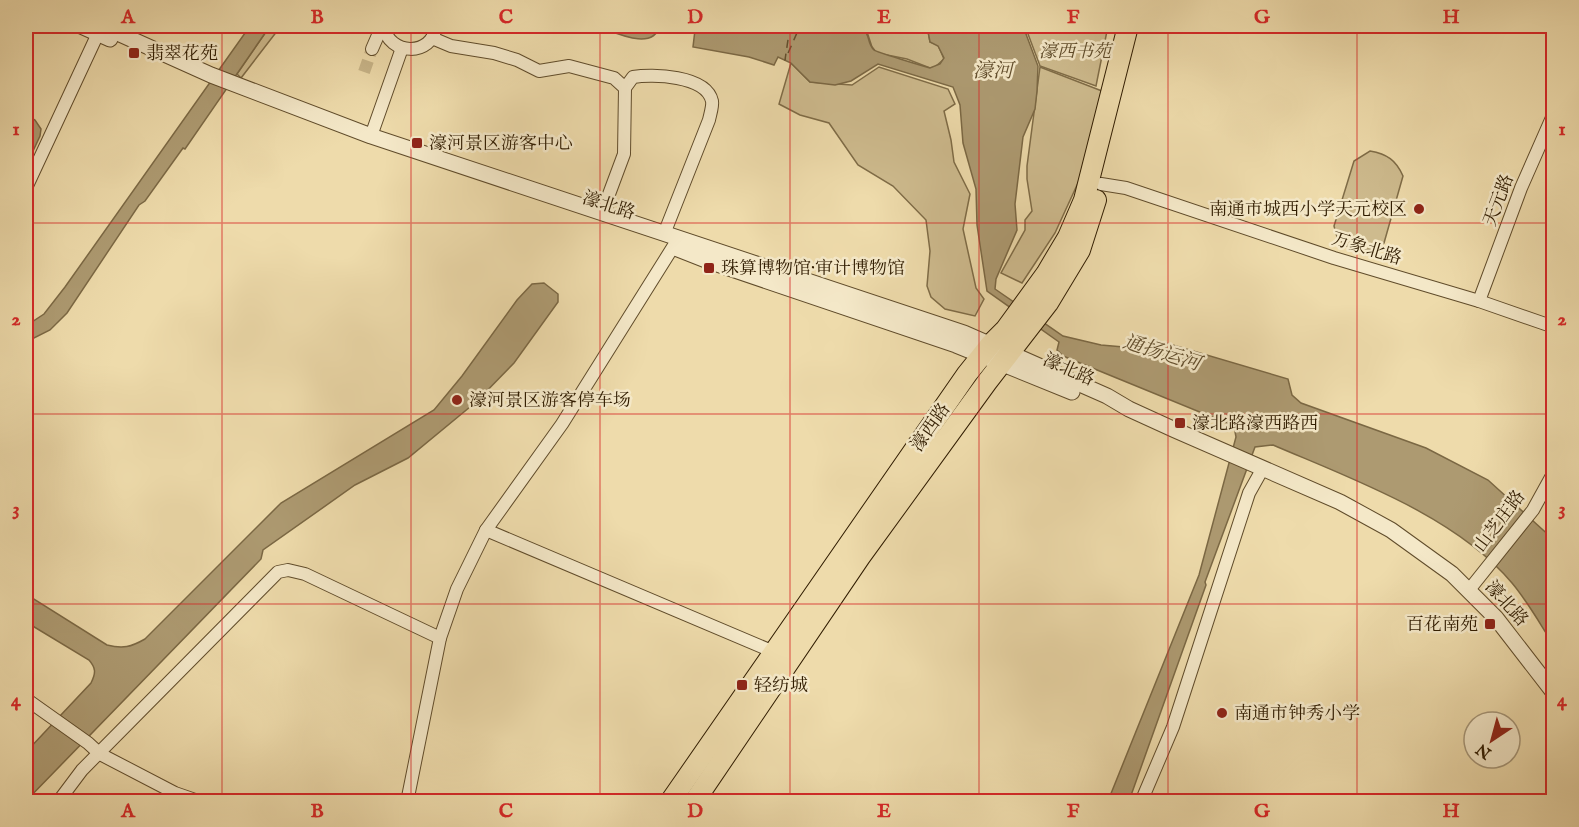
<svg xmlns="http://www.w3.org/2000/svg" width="1579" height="827" font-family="'IM FELL English','Noto Serif SC',serif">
	<rect width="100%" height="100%" fill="#eedbab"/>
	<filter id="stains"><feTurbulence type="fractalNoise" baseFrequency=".00333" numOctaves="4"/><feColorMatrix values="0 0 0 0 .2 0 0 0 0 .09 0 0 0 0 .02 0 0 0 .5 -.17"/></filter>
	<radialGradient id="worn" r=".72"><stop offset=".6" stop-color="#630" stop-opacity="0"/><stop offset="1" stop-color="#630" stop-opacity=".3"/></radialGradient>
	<!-- green -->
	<g fill="#cebb8e" stroke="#7f6c47" stroke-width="1.5">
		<path d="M270,26H281L241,78L237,74Z"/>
		<path d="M860,26H927L930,42L938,45L944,59L935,67L930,68L907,59L877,53L872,47L867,32Z"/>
		<path d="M1025,26H1108L1096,86L1040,66Z"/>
		<path d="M791,63L810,82L852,85L879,67L948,89L955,104L944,111L951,140L954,162L970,194L963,229L976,288L984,299L975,316L945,309L931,297L927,286L930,251L926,220L893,186L858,165L829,123L800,115L779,104Z"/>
		<path d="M1040,67L1102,91L1083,172L1055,233L1022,283L1001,273L1025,230V220L1032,211L1027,179V166Z"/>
		<path d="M1370,151C1387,154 1396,160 1403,176L1384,243L1376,249L1355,250L1344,245L1337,237L1334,226L1354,161Z"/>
	</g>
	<!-- water -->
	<g fill="#ad9a71" stroke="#7b6844" stroke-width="1.5">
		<path d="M250,26H270L185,149L183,148L145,201L139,205L67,313L50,330L26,342V326L44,314L65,287Z"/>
		<path d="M597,26H660C652,52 615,32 597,26Z"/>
		<path d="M687,26H860C872,36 866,42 874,50C876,52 923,66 930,68L940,64L944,58L938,46L930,42L927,26H1023L1038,66L1037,91L1035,109L1023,137L1015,204L1017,230L996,279L995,289L1063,336L1101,345L1135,348L1156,340L1288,379L1292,395L1301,403L1426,448L1488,480L1553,539V644C1540,624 1528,602 1512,583C1456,516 1352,479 1273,445L1255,447L1205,582L1206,585L1129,801H1108L1199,575L1236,437L1234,426L1063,356L1057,350L1059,342L987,291L977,225L976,189L963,143L960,105L953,87L878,64L851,81L835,85L810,82L791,63L778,57L774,65L749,57L693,47L695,30Z"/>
		<path d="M26,115L35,120L41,129L40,136L26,166Z"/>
		<path d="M544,283L558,294V302L514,363L476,402L408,458L355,485L263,550L261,559L26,801V752L91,683C96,673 96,668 89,660L26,622V594L107,645C123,649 131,647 145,639L281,503L434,410L462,376L517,300L532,284Z"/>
	</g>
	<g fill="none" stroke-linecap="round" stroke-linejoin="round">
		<!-- ferry -->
		<path stroke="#624e2d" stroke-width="1.5" stroke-dasharray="8 6" stroke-linecap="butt" d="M790,26L785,60L800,26"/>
		<!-- minor-tunnel -->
		<path stroke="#c8b589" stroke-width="12" stroke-dasharray="12 6" stroke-linecap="butt" d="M364,72L372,49"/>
		<!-- minor casing -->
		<g stroke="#604c2b" stroke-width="14">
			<g id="minor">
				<path d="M384,26C388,56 433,57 436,26"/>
				<path d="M432,38L451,46L494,53L517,60L539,71L569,66L614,78L625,88L624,154L602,213"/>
				<path d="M372,49L382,26"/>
				<path d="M625,88L633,77C652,74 706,75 712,101C713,106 710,115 709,120L664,234"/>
				<path d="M371,136L402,48"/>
				<path d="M1101,184L1126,188L1334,258L1479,301L1554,327"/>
				<path d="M26,188L101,27"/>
				<path d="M1479,301L1521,188L1554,113"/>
				<path d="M486,530L774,652"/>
				<path d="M1469,590L1533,510L1554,472"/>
				<path d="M26,699L88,743L100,754L175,793L201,802"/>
				<path d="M58,802L82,770L278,572L288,570L305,574L440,638"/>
				<path d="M407,802L440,638L457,589L486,530L562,424L678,239"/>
				<path d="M1141,802L1173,727L1249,493L1263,468"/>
			</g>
		</g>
		<!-- tertiary casing -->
		<g stroke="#604c2b" stroke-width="17">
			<g id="tertiary">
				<path d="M81,26L110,39"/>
				<path d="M102,26L211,75L371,136L964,333L1107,396L1129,409L1175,430L1340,502L1391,530L1452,574L1496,618L1554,693"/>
				<path d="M678,249L711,262L956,345L1072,392"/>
			</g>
		</g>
		<!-- primary casing -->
		<g stroke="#301c00" stroke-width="22">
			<g id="primary">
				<path d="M670,802L967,374L991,344L1006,329L1046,274L1068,237L1084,200L1128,26"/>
				<path d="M694,802L860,557L987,382L1048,303L1080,250L1096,200"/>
			</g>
		</g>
		<!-- minor -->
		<use href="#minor" stroke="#f4e8c8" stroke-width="12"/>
		<!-- tertiary -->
		<use href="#tertiary" stroke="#f4e8c8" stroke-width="15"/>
		<!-- primary -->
		<use href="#primary" stroke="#eedbab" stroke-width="20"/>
	</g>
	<!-- grid -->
	<path fill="none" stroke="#d62828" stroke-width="1.5" stroke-opacity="0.55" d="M222,26V802M411,26V802M600,26V802M790,26V802M979,26V802M1168,26V802M1357,26V802M26,223H1554M26,414H1554M26,604H1554"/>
	<!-- markers -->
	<g fill="#8f2418" stroke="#f4e8c8" stroke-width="2">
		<rect x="128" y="47" width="12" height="12" rx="3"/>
		<rect x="411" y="137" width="12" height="12" rx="3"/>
		<circle cx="1419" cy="209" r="6"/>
		<rect x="703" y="262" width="12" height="12" rx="3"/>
		<circle cx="457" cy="400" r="6"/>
		<rect x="1174" y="417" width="12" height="12" rx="3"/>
		<rect x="1484" y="618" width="12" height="12" rx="3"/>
		<rect x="736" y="679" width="12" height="12" rx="3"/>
		<circle cx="1222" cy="713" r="6"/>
	</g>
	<g text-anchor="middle" stroke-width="5" stroke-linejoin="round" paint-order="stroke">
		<!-- park labels -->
		<g font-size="18" font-style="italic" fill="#5f4c2b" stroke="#f4e8c8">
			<text x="1075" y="57">濠西书苑</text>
		</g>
		<!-- poi labels -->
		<g font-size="18" fill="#301c00" stroke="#f4e8c8" text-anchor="start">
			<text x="146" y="59">翡翠花苑</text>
			<text x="429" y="149">濠河景区游客中心</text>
			<text x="1407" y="215" text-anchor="end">南通市城西小学天元校区</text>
			<text x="721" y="274">珠算博物馆·审计博物馆</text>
			<text x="469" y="406">濠河景区游客停车场</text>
			<text x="1192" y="429">濠北路濠西路西</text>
			<text x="1478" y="630" text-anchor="end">百花南苑</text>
			<text x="754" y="691">轻纺城</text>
			<text x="1234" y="719">南通市钟秀小学</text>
		</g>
		<!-- street labels -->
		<g font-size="18" fill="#301c00" stroke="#f4e8c8">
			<text transform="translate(1498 200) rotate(-69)" y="6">天元路</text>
			<text transform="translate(609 205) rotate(18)" y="6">濠北路</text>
			<text transform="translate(1367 248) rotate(17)" y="6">万象北路</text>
			<text transform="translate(1069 369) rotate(24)" y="6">濠北路</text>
			<text transform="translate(930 427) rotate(-55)" y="6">濠西路</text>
			<text transform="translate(1499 521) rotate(-53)" y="6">山芝庄路</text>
			<text transform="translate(1507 603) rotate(48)" y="6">濠北路</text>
		</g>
		<!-- water labels -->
		<g font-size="20" font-style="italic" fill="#624e2d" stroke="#f4e8c8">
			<text x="993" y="77">濠河</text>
			<text transform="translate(1162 352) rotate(17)" y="7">通扬运河</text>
		</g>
	</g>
	<!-- margin -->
	<rect width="1579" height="827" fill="none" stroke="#eedbab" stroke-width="66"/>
	<!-- north arrow -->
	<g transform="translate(1492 740) rotate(216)"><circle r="28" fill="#f4e8c8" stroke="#a69678" stroke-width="1.5"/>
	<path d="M0-4.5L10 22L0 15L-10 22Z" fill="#8f2418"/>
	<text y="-9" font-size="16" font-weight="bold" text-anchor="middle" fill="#301c00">N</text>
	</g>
	<rect x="33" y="33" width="1513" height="761" fill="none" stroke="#d62828" stroke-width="2"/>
	<g font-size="20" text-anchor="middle" font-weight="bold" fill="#d62828">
		<text x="128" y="23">A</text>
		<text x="317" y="23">B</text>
		<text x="506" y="23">C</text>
		<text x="695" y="23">D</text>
		<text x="884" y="23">E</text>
		<text x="1073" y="23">F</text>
		<text x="1262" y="23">G</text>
		<text x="1451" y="23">H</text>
		<text x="16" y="135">1</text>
		<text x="1562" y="135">1</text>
		<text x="16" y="325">2</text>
		<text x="1562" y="325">2</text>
		<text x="16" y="515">3</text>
		<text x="1562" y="515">3</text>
		<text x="16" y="706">4</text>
		<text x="1562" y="706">4</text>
		<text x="128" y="817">A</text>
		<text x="317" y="817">B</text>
		<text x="506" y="817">C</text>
		<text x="695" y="817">D</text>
		<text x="884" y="817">E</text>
		<text x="1073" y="817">F</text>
		<text x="1262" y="817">G</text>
		<text x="1451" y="817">H</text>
	</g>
	<rect width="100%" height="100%" filter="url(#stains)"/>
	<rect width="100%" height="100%" fill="url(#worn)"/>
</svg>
